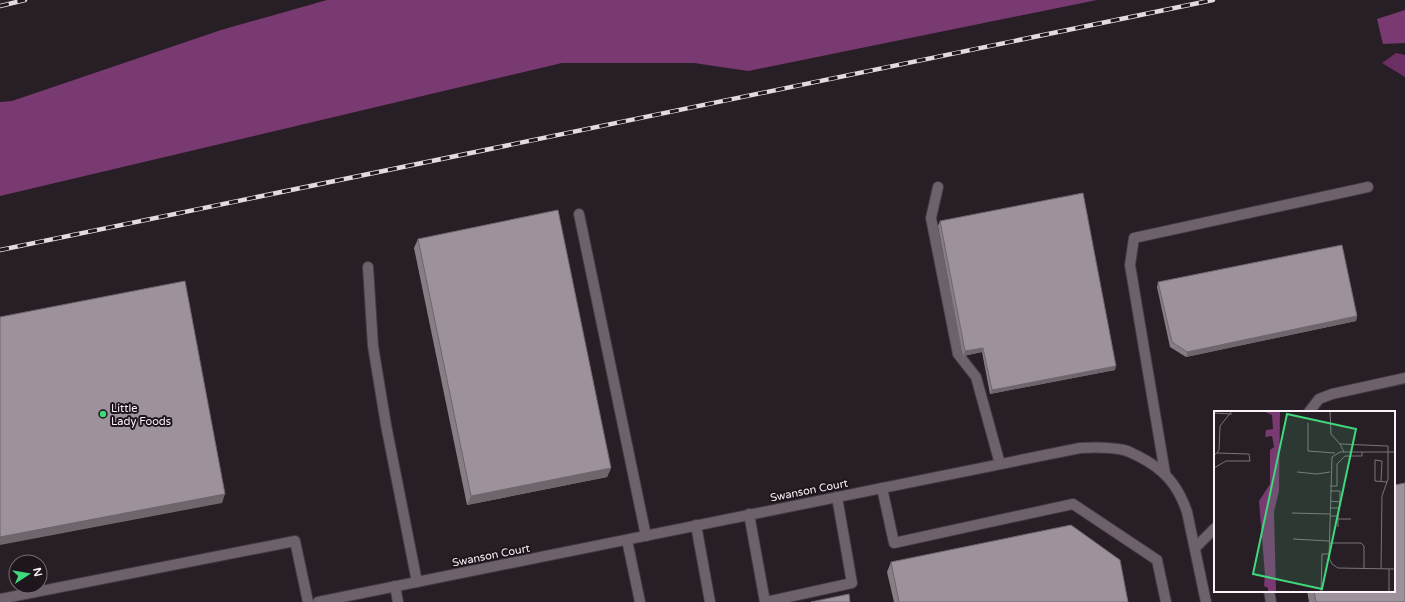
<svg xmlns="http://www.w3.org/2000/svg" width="1405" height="602" font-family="'Varela Round',sans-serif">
	<rect width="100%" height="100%" fill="#281e26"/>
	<!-- forest -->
	<g fill="#783a70">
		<path d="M327,0H1097L748,71L694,63H562L0,196V102L12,101L221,30Z"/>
		<path d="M1405,10V43L1383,44L1377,19Z"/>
	</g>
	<!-- water -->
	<path fill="#6b2f64" d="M1396,53L1405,55V77L1382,63Z"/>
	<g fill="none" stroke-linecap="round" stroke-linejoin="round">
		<!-- service casing -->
		<g stroke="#443b42" stroke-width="12">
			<g id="service">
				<path d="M938,187L931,218L958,354L976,377L1000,464"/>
				<path d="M579,214L646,536"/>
				<path d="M368,267L373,346L386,425L417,582"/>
				<path d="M1309,412L1319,399L1332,394L1405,378"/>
				<path d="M1165,473L1130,265L1134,238L1368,187"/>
				<path d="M882,488L894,543L1073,504L1157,560L1166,602"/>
				<path d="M749,514L765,602"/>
				<path d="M696,525L710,602"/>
				<path d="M627,540L640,602"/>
				<path d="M1195,548L1215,528"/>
				<path d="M395,586L398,602"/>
				<path d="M1269,591L1271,602"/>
				<path d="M0,599L295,541L308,602"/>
				<path d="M318,602L1080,448C1095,447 1109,447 1124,450C1129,451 1133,454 1138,456C1164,469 1178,485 1187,512L1206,602"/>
				<path d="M766,602L852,583L837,497"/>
			</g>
		</g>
		<!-- service -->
		<use href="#service" stroke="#6d616b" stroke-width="10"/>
		<!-- rail casing -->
		<g stroke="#e2dae0" stroke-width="4.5">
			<g id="rail">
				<path d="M0,6L25,0"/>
				<path d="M0,250L1213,0"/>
			</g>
		</g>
		<!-- rail -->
		<use href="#rail" stroke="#1f151d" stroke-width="3" stroke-dasharray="9" stroke-linecap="butt"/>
	</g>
	<!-- wall -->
	<g fill="#877d85">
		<path d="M940,221L1115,370L990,394L982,352L963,356L938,226Z"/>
		<path d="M418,239L611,468L607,477L467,505L414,248Z"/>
		<path d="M1158,282L1357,316L1356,321L1186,357L1170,347L1157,287Z"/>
		<path d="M891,562L1128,602H894L887,572Z"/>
		<path d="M1307,591H1394L1405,602H1309Z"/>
	</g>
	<!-- shaded-wall -->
	<g fill="#6e666c">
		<path d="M1357,316L1356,321L1186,357L1187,352Z"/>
		<path d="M983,348L982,352L963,356L965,351Z"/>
		<path d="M1116,366L1115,370L990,394L992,390Z"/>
		<path d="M611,468L607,477L467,505L471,496Z"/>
		<path d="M225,494L222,503L0,545V537Z"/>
	</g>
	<!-- building -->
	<g fill="#9d919b" stroke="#6e666c">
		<path d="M1083,193L1116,366L992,390L983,348L965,351L940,221Z"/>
		<path d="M558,210L611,468L471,496L418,239Z"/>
		<path d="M1342,245L1357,316L1187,352L1172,342L1158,282Z"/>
		<path d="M185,281L225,494L0,537V317Z"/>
		<path d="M1405,483V602H1316L1314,591H1394V485Z"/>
		<path d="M1071,525L1120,560L1128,602H899L891,562Z"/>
		<path d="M849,594L850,602H811Z"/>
	</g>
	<!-- markers -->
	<circle fill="#41d77c" stroke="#1f151d" stroke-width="1.5" cx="103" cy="414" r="4"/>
	<g text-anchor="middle" stroke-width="4" stroke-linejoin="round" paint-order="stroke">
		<!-- poi labels -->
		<g font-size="11" fill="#faf2f8" stroke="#1f151d" text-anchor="start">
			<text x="111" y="412">Little<tspan x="111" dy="13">Lady Foods</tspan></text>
		</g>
		<!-- street labels -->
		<g font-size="11" fill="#faf2f8" stroke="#1f151d">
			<text transform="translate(809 490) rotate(-11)" y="4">Swanson Court</text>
			<text transform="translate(491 555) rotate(-11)" y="4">Swanson Court</text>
		</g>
	</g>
	<!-- overview -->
	<g transform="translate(1214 411)">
		<rect width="181" height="181" fill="#281e26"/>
		<path d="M49,0H66L65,80L60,101L62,181H54V177L50,175L51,164L45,90L56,73V39L60,36L58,25L51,26L52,19L59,18L58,4Z" fill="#783a70"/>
		<path fill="none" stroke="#7c737a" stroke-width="1" d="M116,0L117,23L126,33M0,2L18,3M94,12V40L121,42M130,41L126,33L174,35V68L168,85L167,158M181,41H126L118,46L115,147L118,153L124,157L181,158M0,45L5,39L6,15L18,0M0,57L12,50H36L35,43L3,42M83,61L103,63L116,61M167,70L168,50L161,49V70L173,71M116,75H123V53L131,45H148V41M116,80H126V91M116,90L126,91L125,97M116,97H125L124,105M78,102L116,103M116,105H124V116M124,108H137M79,128L115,130M115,132H147L150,135V157M107,181L108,143H115M175,181V158"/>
		<path fill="#41d77c" fill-opacity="0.15" stroke="#41d77c" stroke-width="2" d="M73,3L142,18L108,178L39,163Z"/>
		<rect width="181" height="181" fill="none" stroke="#faf2f8" stroke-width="2"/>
	</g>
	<!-- north arrow -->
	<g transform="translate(28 574) rotate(78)"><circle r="19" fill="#1f151d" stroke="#776d75"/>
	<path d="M0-3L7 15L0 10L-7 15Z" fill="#41d77c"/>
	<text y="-6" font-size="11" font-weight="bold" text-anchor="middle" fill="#faf2f8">N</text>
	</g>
</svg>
